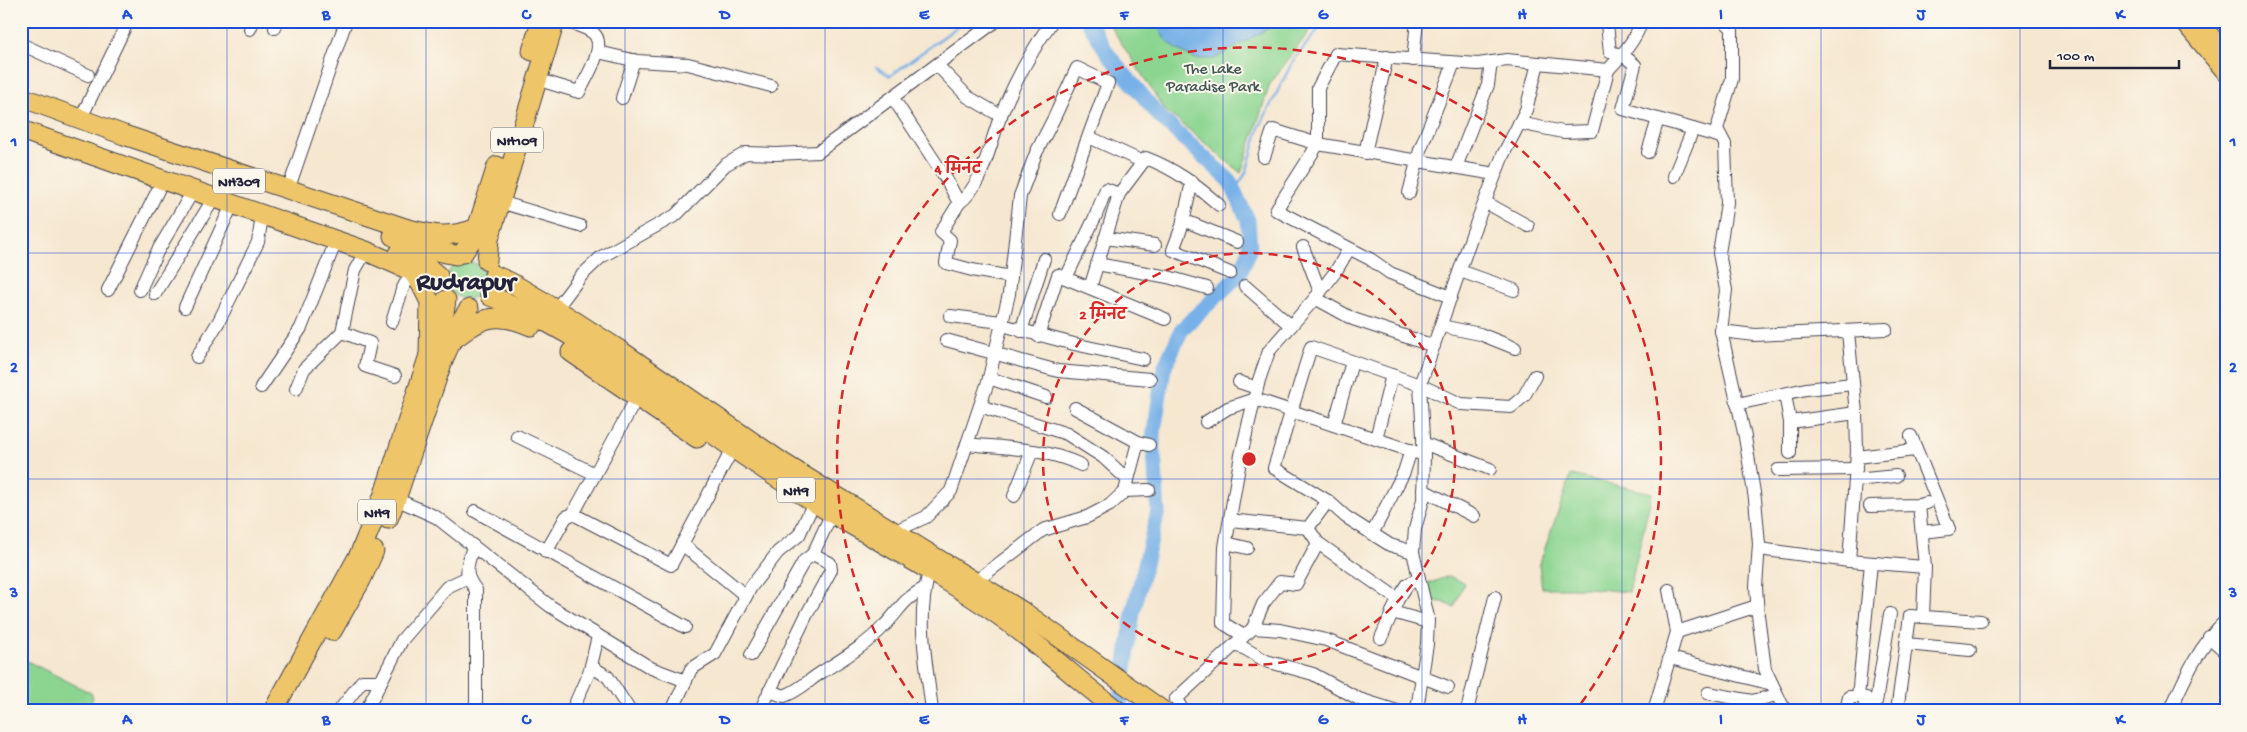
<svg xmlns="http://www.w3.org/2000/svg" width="2247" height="732" font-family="'Gochi Hand','Playpen Sans Deva',sans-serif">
	<rect width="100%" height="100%" fill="#fbf7ec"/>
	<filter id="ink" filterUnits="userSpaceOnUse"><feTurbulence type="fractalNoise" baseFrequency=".02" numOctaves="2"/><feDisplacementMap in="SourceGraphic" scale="10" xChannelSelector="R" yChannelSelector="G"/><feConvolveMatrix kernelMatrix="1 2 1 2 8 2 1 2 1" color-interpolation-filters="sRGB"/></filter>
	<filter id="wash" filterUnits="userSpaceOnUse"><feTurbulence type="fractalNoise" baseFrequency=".0096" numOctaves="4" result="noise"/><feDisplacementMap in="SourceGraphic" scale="20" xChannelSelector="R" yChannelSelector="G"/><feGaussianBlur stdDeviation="1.12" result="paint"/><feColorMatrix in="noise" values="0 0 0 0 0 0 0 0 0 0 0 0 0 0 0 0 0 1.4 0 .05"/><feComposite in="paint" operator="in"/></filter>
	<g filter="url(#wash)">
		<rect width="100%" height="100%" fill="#f6e7d0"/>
		<!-- green -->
		<g fill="#8cd591" stroke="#577c66">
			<path d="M1107,21H1317L1270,84L1241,173L1165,110Z"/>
			<circle cx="466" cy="280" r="19"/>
			<path d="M1571,475L1652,493L1629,592L1588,588H1542L1539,565Z"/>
			<path d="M1449,576L1464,583L1454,608L1443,602L1430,601L1425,585Z"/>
			<path d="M21,658L91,693L93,698L87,711H21Z"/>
		</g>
		<!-- water -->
		<path fill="#77b1e8" stroke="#4c6a92" d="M1154,21H1281L1214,59H1196L1178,50L1165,39Z"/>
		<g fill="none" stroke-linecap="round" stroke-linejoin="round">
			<!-- stream -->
			<g stroke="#77b1e8" stroke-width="2.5">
				<path d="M876,67L890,76L965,21"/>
				<path d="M1234,191L1246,173L1259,128L1293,61L1325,21"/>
			</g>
			<!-- river -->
			<path stroke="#77b1e8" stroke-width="15" d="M1088,21L1108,54L1161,118L1229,180L1248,220L1250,249L1240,274L1182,329L1164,368L1153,438L1158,511L1133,613L1119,711"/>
		</g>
	</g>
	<g filter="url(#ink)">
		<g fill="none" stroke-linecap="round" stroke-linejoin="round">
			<!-- minor casing -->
			<g stroke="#424051" stroke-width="14">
				<g id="minor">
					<path d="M1604,21L1607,24L1610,52L1623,55L1635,65L1623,109L1721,137"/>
					<path d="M1724,21L1732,28V79L1717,129L1725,144L1727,203L1719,253L1726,290L1721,331L1745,437L1755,499L1759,544L1756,587L1758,615L1765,669L1785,711"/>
					<path d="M275,28L277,21"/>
					<path d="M250,29L253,21"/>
					<path d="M21,44L88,75"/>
					<path d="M598,52L637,61L688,64L771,86"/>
					<path d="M1413,60L1417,21"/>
					<path d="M937,65L968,97L1001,116"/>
					<path d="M536,79L579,92C586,78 609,43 592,32C585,27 575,25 567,21"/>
					<path d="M622,98L634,60"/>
					<path d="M893,98L945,177L959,203L941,232L950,240L946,263L972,270L1011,277"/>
					<path d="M80,120L128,21"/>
					<path d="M1519,123L1563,132L1592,131L1608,70"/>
					<path d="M1089,137L1143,162"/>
					<path d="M1648,152L1658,119"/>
					<path d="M1365,153L1387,57"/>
					<path d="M1264,157L1273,130L1318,144L1495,174"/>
					<path d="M1456,167L1488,85L1491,62"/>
					<path d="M1674,176L1693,129"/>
					<path d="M1192,182L1182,226L1173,250L1230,273"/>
					<path d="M288,190L346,21"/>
					<path d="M1409,193L1420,150L1454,63"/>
					<path d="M500,202L580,226"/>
					<path d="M1485,202L1528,226"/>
					<path d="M959,203C983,186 990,142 1001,115C1014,83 1032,50 1052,21"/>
					<path d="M1183,220L1237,242"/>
					<path d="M1105,238L1155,245"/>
					<path d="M1303,247L1320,292"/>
					<path d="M1097,264L1168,277L1207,288"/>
					<path d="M1460,271L1514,290"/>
					<path d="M1066,278L1096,215L1106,189L1119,194"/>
					<path d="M1245,286L1291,326"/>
					<path d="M1090,288L1119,194L1146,158C1175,169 1196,185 1219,205"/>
					<path d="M108,290L163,180"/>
					<path d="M140,290L157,252L193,191"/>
					<path d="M155,294L214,198"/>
					<path d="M1451,297L1390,273L1370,259L1276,210L1318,144V88L1336,54L1478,64L1507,60L1608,70C1622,55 1635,41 1642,21"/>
					<path d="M1315,298L1353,319L1434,346"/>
					<path d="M185,307L232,205"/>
					<path d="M556,309L581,276L601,257L676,215L725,165L746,153L776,154L818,152L996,21"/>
					<path d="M950,316L1002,322"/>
					<path d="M392,322L402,290L412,271"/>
					<path d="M1002,325L1074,344L1143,359"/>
					<path d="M1441,326L1480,334L1515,348"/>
					<path d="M1021,331L1044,259"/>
					<path d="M1721,331L1755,335L1886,329"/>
					<path d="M342,332L370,343L365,366L395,376"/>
					<path d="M1848,332L1856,413L1857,452L1849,561"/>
					<path d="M1038,336L1058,275L1165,319"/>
					<path d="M946,340L1058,371L1150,379"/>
					<path d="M197,357L219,321L258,242L262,216"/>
					<path d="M989,378L1046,397"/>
					<path d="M1239,382L1257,388"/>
					<path d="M261,387L301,328L336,241"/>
					<path d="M296,389L304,369L342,332L355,270L366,251"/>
					<path d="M1785,394L1790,422V453"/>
					<path d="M1737,404L1806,389L1853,384"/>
					<path d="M980,406L1067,434L1103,457L1128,480"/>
					<path d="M1075,408L1138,442L1149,445"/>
					<path d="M1206,422L1228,408L1255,399L1424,455"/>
					<path d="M1790,422L1856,413"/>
					<path d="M1334,425L1352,362"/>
					<path d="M517,436L595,474"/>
					<path d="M1911,436L1949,529L1922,532"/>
					<path d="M1376,439L1392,375"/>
					<path d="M1423,443L1490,469"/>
					<path d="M967,444C1005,448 1046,448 1081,465"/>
					<path d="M1857,457L1915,450"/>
					<path d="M1778,470L1856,469"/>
					<path d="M1855,480L1896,476"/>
					<path d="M1423,490L1474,516"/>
					<path d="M1125,491L1149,490"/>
					<path d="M1014,496L1032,451"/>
					<path d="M396,499L436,517L473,546C468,566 462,572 476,590V711"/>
					<path d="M1919,505L1925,567L1923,617"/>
					<path d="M1870,506L1919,505L1927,503"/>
					<path d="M475,511L685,627"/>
					<path d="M573,514L671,565L733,448"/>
					<path d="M1230,520L1308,528L1328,501"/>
					<path d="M1308,528L1318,543L1398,599"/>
					<path d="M893,532L926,517L951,491L988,382L1009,294L1020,196L1036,153L1055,116L1077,68L1108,83L1060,214"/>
					<path d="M1372,534L1404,472L1411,450"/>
					<path d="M1226,543L1247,548"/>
					<path d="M682,544L746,596"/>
					<path d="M473,546L550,606L651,668L686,681"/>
					<path d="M1759,549L1849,561L1925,567"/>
					<path d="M546,552L566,517L573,514L640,392"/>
					<path d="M1413,552L1390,545L1346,517L1328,501L1274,468L1311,347L1420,385L1461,404L1511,407L1524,396L1535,376"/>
					<path d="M930,570C915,615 927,665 932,711"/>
					<path d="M976,581L1043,530L1087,517L1110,505L1125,491L1138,442"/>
					<path d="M1669,590L1677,632"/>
					<path d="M1392,612L1428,622"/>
					<path d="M1253,628L1280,630L1326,640L1448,687"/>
					<path d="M1248,633L1253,628L1263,604L1280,582L1296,584L1318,543"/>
					<path d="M2209,637L2226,652"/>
					<path d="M1381,638L1398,599L1408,584L1419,579"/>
					<path d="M1237,644L1266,661L1313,674L1359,699L1397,711"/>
					<path d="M1906,644L1970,650"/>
					<path d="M751,655L804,561L813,554"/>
					<path d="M1670,658L1772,684"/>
					<path d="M591,666L608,677L630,711"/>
					<path d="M769,691L784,696C799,691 809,680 822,672C844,658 866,645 884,626C900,610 902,600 923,589"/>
					<path d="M1708,693L1752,701L1777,695"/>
					<path d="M1865,701L1876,702L1890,614"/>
					<path d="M339,711L362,681H381"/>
					<path d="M366,711L402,640L447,587L468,577"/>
					<path d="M572,711L590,670L598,636"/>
					<path d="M672,711L691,669L715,654L751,587L778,552L799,535L814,502"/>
					<path d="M760,711L806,616L831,570L830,563L813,554L832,513"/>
					<path d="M1183,711L1176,699L1244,636L1223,623L1225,547L1241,455L1259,380L1269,351L1317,296L1336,271L1349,249"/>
					<path d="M1420,711L1418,703L1427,644L1428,617L1413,552L1415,529L1423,500L1424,455L1420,385L1473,232L1503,155L1526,110L1538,63"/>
					<path d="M1467,711L1495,597"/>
					<path d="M1654,711L1677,632L1757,606"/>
					<path d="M1846,711L1849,697H1858"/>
					<path d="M1864,711L1866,698L1858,697L1871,563"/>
					<path d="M1897,711L1910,616L1981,621"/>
					<path d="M2170,711C2185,677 2199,646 2226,620"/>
				</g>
			</g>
			<!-- major casing -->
			<g stroke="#424051" stroke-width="18">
				<g id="major">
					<path d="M2182,21L2226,74"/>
					<path d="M2199,21L2226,52"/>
				</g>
			</g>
			<!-- highway casing -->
			<g stroke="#424051" stroke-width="21">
				<g id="highway">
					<path d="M532,51L541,21"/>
					<path d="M21,97L124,135L408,229C435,236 451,238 477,228"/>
					<path d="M21,130L366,251L412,271L421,284L430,302L429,355"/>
					<path d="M393,236L431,250L456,255"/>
					<path d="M399,253L422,262L438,276"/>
					<path d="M463,253L475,235L497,166"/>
					<path d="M487,261L489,239L555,21"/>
					<path d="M494,275L510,282L556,309L618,349L783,463L1025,613L1163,711"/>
					<path d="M490,296C583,331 667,404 749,459C776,477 802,495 828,511C885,545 943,576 997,614C1039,644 1077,680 1118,711"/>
					<path d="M451,341C482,318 493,310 531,326"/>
					<path d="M571,352L697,438"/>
					<path d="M388,519L396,499L442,363L458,325L469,309"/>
					<path d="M332,631L361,580L374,551"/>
					<path d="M273,711L360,553L384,494L429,355L443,320L446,300"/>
				</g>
			</g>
			<!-- minor -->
			<use href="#minor" stroke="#fff" stroke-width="12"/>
			<!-- major -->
			<use href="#major" stroke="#eec569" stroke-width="16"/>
			<!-- highway -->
			<use href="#highway" stroke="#eec569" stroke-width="19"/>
		</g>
	</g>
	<!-- grid -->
	<path fill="none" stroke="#1d4ed8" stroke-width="1" stroke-opacity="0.55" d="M227,21V711M426,21V711M625,21V711M825,21V711M1024,21V711M1223,21V711M1422,21V711M1622,21V711M1821,21V711M2020,21V711M21,253H2226M21,479H2226"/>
	<!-- distance rings -->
	<g fill="none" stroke="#d62828" stroke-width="2.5" stroke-dasharray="9 6">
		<circle cx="1249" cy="459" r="206"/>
		<path d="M922 710A412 412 0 1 1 1576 710"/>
	</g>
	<g text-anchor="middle" stroke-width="4" stroke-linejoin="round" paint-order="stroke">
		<!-- shield labels -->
		<g fill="#fbf7ec" stroke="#636270" stroke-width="1">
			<rect x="491" y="127.5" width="52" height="25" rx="4"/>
			<rect x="213" y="168.5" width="52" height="25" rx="4"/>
			<rect x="777" y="477.5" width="38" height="25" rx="4"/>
			<rect x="358" y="499.5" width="38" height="25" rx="4"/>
		</g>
		<g font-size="15" font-weight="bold" fill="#22223b">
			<text x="517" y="145">NH109</text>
			<text x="239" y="186">NH309</text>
			<text x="796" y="495">NH9</text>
			<text x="377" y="517">NH9</text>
		</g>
		<!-- park labels -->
		<g font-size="16" fill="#425855" stroke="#fbf7ec">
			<text x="1213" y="73">The Lake<tspan x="1213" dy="18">Paradise Park</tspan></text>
		</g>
		<!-- town labels -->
		<g font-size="26" font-weight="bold" fill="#22223b" stroke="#fbf7ec">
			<text x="466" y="289">Rudrapur</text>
		</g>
	</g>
	<circle cx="1249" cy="459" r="8" fill="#d62828" stroke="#fbf7ec" stroke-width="2.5"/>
	<g font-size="15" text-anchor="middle" font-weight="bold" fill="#d62828" stroke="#fbf7ec" stroke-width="4" stroke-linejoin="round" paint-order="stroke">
		<text x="958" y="173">4 मिनट</text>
		<text x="1103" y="319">2 मिनट</text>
	</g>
	<!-- margin -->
	<rect width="2247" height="732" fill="none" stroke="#fbf7ec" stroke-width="55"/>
	<!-- scale -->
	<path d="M2050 60v8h129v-8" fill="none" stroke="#22223b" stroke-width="2.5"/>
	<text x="2057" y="60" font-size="15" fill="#22223b" stroke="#fbf7ec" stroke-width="4" paint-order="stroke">100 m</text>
	<rect x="28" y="28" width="2192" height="676" fill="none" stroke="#1d4ed8" stroke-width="2"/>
	<g font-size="16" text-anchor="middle" font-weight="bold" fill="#1d4ed8">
		<text x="127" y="19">A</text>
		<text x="326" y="19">B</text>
		<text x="526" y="19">C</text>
		<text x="725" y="19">D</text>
		<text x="924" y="19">E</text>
		<text x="1124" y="19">F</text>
		<text x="1323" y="19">G</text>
		<text x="1522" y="19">H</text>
		<text x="1721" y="19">I</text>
		<text x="1921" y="19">J</text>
		<text x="2120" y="19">K</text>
		<text x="14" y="146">1</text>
		<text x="2233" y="146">1</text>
		<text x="14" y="372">2</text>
		<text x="2233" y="372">2</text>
		<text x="14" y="597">3</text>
		<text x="2233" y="597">3</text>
		<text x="127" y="724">A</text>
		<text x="326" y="724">B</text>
		<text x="526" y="724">C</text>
		<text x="725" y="724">D</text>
		<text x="924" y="724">E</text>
		<text x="1124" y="724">F</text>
		<text x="1323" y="724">G</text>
		<text x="1522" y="724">H</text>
		<text x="1721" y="724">I</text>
		<text x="1921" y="724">J</text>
		<text x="2120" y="724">K</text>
	</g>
</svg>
